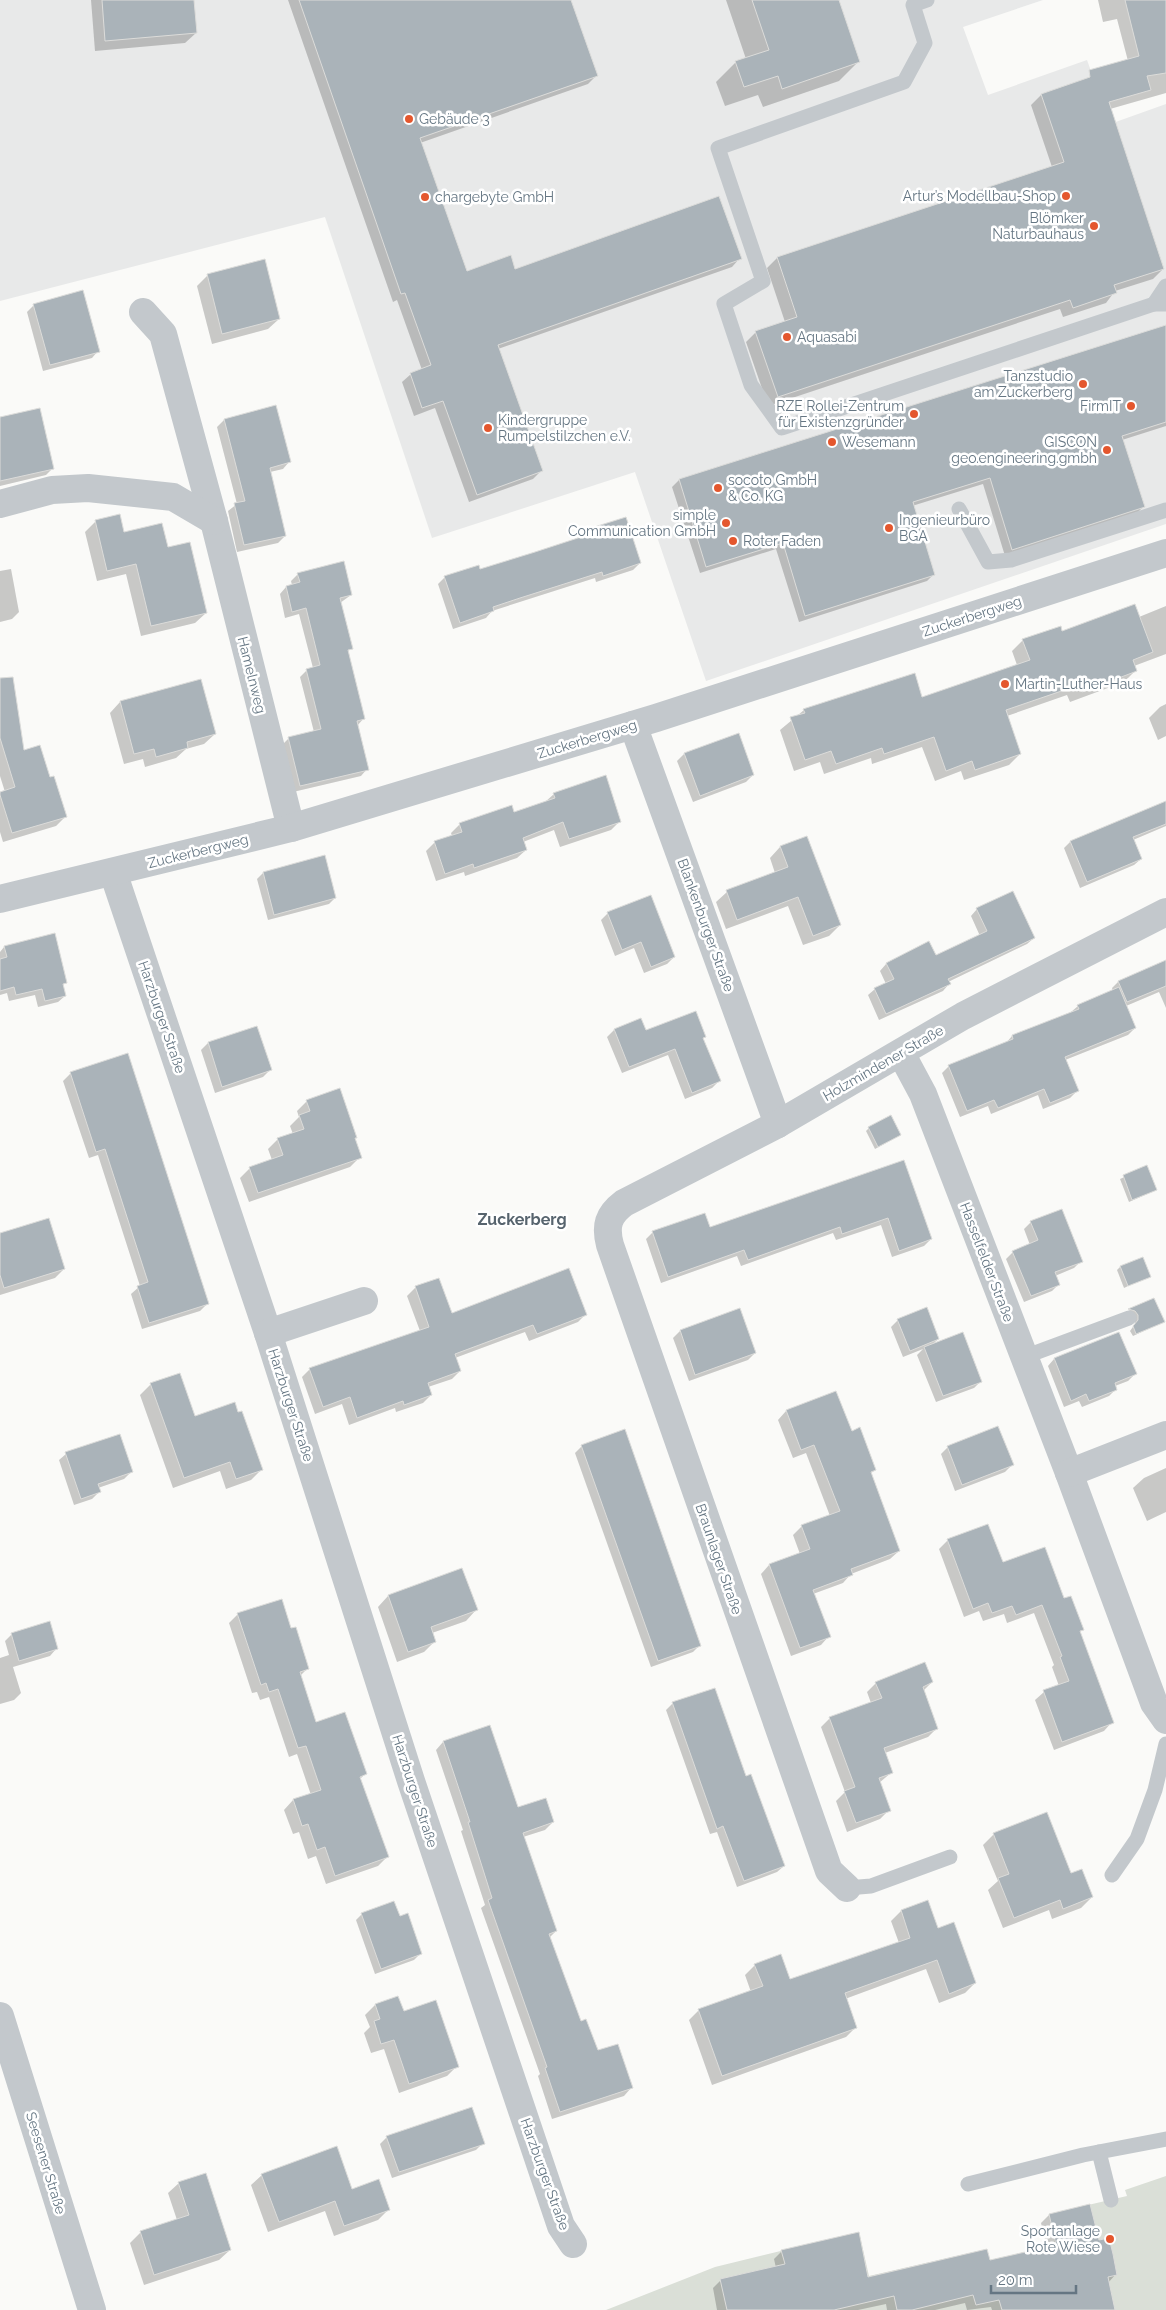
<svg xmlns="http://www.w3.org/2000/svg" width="1166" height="2310" font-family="Raleway,sans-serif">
	<rect width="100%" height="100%" fill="#fafaf8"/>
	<!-- built -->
	<path fill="#e8e9e9" d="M0,0H1043L963,27L988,95L1087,60L1110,124L1166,104V524L706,681L635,472L432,538L325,217L0,301Z"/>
	<!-- green -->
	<path fill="#dadfd7" d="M1166,2176V2310H606L715,2267L859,2232L869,2276L987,2249L990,2260L1055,2245L1049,2214L1127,2196L1125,2190Z"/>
	<!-- shadow -->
	<g fill="#0003">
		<path d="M91,0H193L196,33L185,43L95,51Z"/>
		<path d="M288,0H570L596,76L588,84L420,143L466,272L740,258L732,267L498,349L541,471L533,479L469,502L435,408L414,416L402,382L411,374L422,370L397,300L393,302Z"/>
		<path d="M726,0H837L858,62L839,81L763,107L758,95L725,106L716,82L736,62L746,59Z"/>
		<path d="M1098,0H1166V93L1110,109L1163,269L1153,279L1115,291L1106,303L1063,317L1060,309L768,406L746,342L756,332L785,322L767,268L777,258L1052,167L1031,105L1041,95L1111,71L1128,61L1117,19L1103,22Z"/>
		<path d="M208,275L279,319L268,329L212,344L197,286Z"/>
		<path d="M34,305L98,351L92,358L43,371L27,312Z"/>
		<path d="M1166,326V426L1122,440L1143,507L1136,514L1005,556L983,484L912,506L934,574L927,581L799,622L776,549L700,573L672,487L679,480Z"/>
		<path d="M0,418L53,468L46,475L0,486Z"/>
		<path d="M224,420L289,462L283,469L270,472L285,536L278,543L237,552L228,511L237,504L217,427Z"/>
		<path d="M96,521L123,534L167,549L206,613L195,623L141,636L126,574L97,581L85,532Z"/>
		<path d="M589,530L640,563L633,570L596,582L595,578L492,611L486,618L453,629L438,584L445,577L479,570L582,538Z"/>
		<path d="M11,569L19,612L12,619L0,622V571Z"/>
		<path d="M298,574L351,595L340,603L351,648L347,652L364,718L357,726L367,769L361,776L293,792L282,745L289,738L314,732L300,677L307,670L313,668L299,614L285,618L280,594L286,587L292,585L291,581Z"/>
		<path d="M1166,606V654L1134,666L1136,670L1124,682L1070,702L1067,695L1007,716L1020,754L1009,765L964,780L961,771L935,781L922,747L872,764L871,758L824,774L820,762L794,771L780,730L804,710L921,698L1017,665L1012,651L1023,640L1139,617Z"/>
		<path d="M0,686L23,752L49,779L65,817L56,826L3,842L0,832V793L5,792L0,776Z"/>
		<path d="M120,702L215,734L204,744L186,749L176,758L145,767L143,759L124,764L110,713Z"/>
		<path d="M1166,704V736L1158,740L1149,718L1160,707Z"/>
		<path d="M738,734L753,775L746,782L693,802L677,761L684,754Z"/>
		<path d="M554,794L620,821L611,830L560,847L554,830L523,842L526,850L517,858L465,876L464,872L436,881L426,851L435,842L452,836L451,833L460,824L514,814L545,802Z"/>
		<path d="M1166,802V826L1133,840L1141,859L1134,865L1080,888L1064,848L1070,842Z"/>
		<path d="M806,837L840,925L829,936L803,945L788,906L726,929L716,902L727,892L775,873L770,858L780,847Z"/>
		<path d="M324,857L335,898L329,904L268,920L257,879L263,873Z"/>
		<path d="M977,909L1034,938L1027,944L948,982L949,984L943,991L879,1020L868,995L875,989L886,984L880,971L886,964L929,943L936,957L980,936L971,916Z"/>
		<path d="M608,913L674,957L667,964L644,973L634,948L615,956L601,920Z"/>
		<path d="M4,947L65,982L63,985L65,996L58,1002L38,1007L35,995L9,1001L7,993L0,995V952Z"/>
		<path d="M1166,963V1008L1159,992L1126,1006L1135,1028L1128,1035L1065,1060L1077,1091L1070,1098L1043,1109L1038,1095L991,1114L988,1106L960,1117L942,1073L949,1066L1006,1043L1012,1036L1071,1012L1078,1006L1113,991L1112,988L1118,982Z"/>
		<path d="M640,1019L646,1032L705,1036L702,1039L719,1081L712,1088L685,1099L668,1055L622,1073L607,1037L614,1030Z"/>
		<path d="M256,1027L270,1070L263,1077L215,1093L201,1050L208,1043Z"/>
		<path d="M127,1055L207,1304L200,1311L142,1329L131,1294L140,1286L98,1155L89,1158L63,1081L70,1074Z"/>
		<path d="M307,1101L354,1139L360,1157L350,1167L249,1202L240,1178L250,1168L272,1160L268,1149L278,1139L293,1134L290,1126L299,1117L297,1111Z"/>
		<path d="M869,1128L900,1135L875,1149L866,1131Z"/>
		<path d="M903,1162L931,1239L924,1246L892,1257L881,1225L836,1240L833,1233L741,1266L737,1256L661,1283L646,1239L653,1232L709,1228Z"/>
		<path d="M1147,1167L1156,1190L1129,1202L1120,1179Z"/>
		<path d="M1031,1222L1081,1261L1074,1268L1055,1276L1059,1284L1052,1291L1024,1302L1006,1259L1013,1252L1030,1245L1024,1229Z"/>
		<path d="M0,1235L64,1269L55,1278L0,1295Z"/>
		<path d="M1120,1267L1149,1276L1124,1288L1117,1270Z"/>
		<path d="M438,1280L451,1314H586L578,1322L529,1341L525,1332L455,1358L460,1371L452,1379L428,1387L431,1395L423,1403L396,1412L395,1408L349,1425L342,1404L315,1414L302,1377L310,1369L420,1331L407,1296L415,1288Z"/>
		<path d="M1154,1299L1163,1322L1133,1336L1130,1331L1135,1324V1319L1126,1312Z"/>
		<path d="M740,1310L755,1353L748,1360L689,1381L673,1338L680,1331Z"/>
		<path d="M898,1320L938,1339L932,1345L981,1381L974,1388L936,1402L917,1355L923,1349L903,1357L891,1327Z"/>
		<path d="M1119,1333L1135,1374L1128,1381L1115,1386L1116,1389L1109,1396L1082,1407L1079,1401L1064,1407L1048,1366L1054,1359Z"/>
		<path d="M151,1384L194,1418L261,1470L251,1480L226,1489L220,1471L173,1488L140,1395Z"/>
		<path d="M786,1411L851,1432L875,1470L870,1474L899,1551L890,1559L851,1574L843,1583L813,1594L829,1636L821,1645L791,1656L761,1574L769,1565L800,1554L793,1535L802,1526L830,1516L806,1453L793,1458L778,1420Z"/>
		<path d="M582,1446L700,1645L693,1652L651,1667L575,1453Z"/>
		<path d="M948,1447L1012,1465L1005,1472L955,1491L941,1454Z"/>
		<path d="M66,1454L131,1472L124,1479L98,1488L99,1492L92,1499L74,1505L59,1460Z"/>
		<path d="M1166,1468V1512L1147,1521L1133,1488L1144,1478Z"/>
		<path d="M948,1540L1002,1564L1063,1600L1083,1629L1080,1632L1112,1722L1104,1731L1054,1750L1035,1700L1044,1692L1059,1686L1052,1667L1054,1665L1034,1613L1007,1623L1004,1614L983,1621L979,1611L964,1617L939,1549Z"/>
		<path d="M462,1570L476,1610L466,1621L432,1633L434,1642L424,1652L397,1662L378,1607L388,1596Z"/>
		<path d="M238,1614L291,1630L308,1668L300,1676L316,1723L365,1774L360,1779L387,1857L378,1866L326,1884L316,1856L308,1859L299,1832L293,1834L284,1810L293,1800L311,1795L297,1754L289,1757L269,1697L260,1700L257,1692L252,1693L229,1623Z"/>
		<path d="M12,1634L56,1649L50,1656L13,1667L21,1693L14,1700L0,1704V1658L9,1655L5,1641Z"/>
		<path d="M932,1682L923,1691L937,1728L928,1737L885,1753L892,1772L879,1783L889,1810L880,1819L847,1832L836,1801L845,1792L821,1727L830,1718L871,1703L867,1692L876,1683Z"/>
		<path d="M673,1703L784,1866L777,1872L737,1887L717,1832L710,1834L666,1710Z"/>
		<path d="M489,1726L517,1809L553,1822L545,1830L523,1837L556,1931L549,1938L580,2022L597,2052L631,2088L624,2096L552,2119L538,2076L540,2074L481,1908L485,1905L461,1831L463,1830L436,1750L443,1742Z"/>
		<path d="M994,1834L1070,1875L1092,1897L1081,1908L1052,1919L1049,1910L1003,1928L988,1890L998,1881L983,1845Z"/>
		<path d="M927,1902L937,1930L975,1983L965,1993L939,2003L926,1969L845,1999L856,2027L846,2037L712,2085L689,2020L699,2010L751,1992L745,1975L755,1965L790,1981L899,1943L891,1921L901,1911Z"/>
		<path d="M362,1914L399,1918L420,1954L414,1960L375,1974L356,1920Z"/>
		<path d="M375,2005L403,2013L457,2066L447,2076L399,2093L384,2049L371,2053L364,2033L370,2027L365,2015Z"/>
		<path d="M387,2137L483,2143L476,2150L392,2178L380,2144Z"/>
		<path d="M262,2175L351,2191L389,2209L378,2220L334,2236L325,2211L268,2232L251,2185Z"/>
		<path d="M179,2183L230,2250L219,2260L144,2285L130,2243L141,2232L177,2220L168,2193Z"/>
		<path d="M1089,2206L1098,2242L1116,2274L1108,2283L1114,2310H992L991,2307L967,2310L965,2303L935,2310H887L886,2304L858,2310H717L713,2288L721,2280L776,2268L774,2259L782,2251L867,2278L989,2262L1047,2248L1041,2223L1049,2215Z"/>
	</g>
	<!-- building -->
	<g fill="#aab3b9" stroke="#dcdcda">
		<path d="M102,0H194L197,33L105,41Z"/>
		<path d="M299,0H571L598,76L420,138L467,271L511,255L515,269L719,196L742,259L498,345L543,471L477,495L443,401L422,408L410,373L431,365L405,293L401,294Z"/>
		<path d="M752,0H839L860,62L782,89L778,76L744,87L735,61L769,50Z"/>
		<path d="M1125,0H1166V73L1147,76L1151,90L1109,102L1164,269L1114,285L1117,293L1073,308L1070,300L778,397L755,331L797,317L777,257L1064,162L1041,94L1090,77L1089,70L1139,56Z"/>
		<path d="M265,259L280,319L222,334L207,274Z"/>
		<path d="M83,290L100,352L50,365L33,304Z"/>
		<path d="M1166,325V422L1122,436L1145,507L1012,550L990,478L913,502L935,575L805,616L783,543L706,567L679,479Z"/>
		<path d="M276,405L291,462L270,468L286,536L244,545L234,503L245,501L224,419Z"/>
		<path d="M40,408L54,469L0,481V417Z"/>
		<path d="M120,514L124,532L162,523L168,547L190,542L207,613L151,626L136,564L107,571L95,520Z"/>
		<path d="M626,517L641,563L603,576L602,572L520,598L493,607L494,611L460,623L444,576L479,565L480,569L535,552L590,534L588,529Z"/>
		<path d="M344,561L352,595L340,598L353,649L348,650L365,719L357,721L369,770L300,786L288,737L321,729L306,669L320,665L306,608L292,612L286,586L300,582L297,573Z"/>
		<path d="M1135,604L1153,652L1133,660L1137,671L1082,692L1079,685L1006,710L1021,754L975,770L972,761L946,771L934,737L884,754L882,748L836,764L831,751L805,760L790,717L805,713L803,709L915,673L922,697L1030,660L1022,639L1061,626L1062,631Z"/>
		<path d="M13,677L24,750L40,745L50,777L54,776L67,817L12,833L0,795V792L15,787L0,738V678Z"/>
		<path d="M201,679L216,734L187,742L188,748L156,757L154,749L134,754L120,701Z"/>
		<path d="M739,733L754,775L700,796L684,753Z"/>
		<path d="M606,775L621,822L569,839L563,822L523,838L527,850L474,868L473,864L445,874L434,841L462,832L459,823L512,805L514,812L555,798L553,793Z"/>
		<path d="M1166,801V824L1133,837L1142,859L1087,882L1070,841Z"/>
		<path d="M807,836L841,925L813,936L798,897L737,920L726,890L788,867L780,846Z"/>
		<path d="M325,855L336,898L274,915L263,872Z"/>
		<path d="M1013,891L1035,938L948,979L951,984L886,1014L874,988L894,979L886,963L929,941L936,955L987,931L976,908Z"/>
		<path d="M651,895L675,957L651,967L641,942L622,950L607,912Z"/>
		<path d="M55,933L67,983L63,984L66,996L45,1001L42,989L16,995L14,987L0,991V959L7,957L4,946Z"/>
		<path d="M1166,960V986L1127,1002L1118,981Z"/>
		<path d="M1119,987L1136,1028L1065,1057L1079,1091L1050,1103L1044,1089L998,1108L994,1100L967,1111L948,1065L1013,1039L1012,1035L1079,1009L1077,1005Z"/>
		<path d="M696,1011L706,1037L703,1038L721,1081L692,1093L675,1049L629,1067L614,1029L641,1018L646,1030Z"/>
		<path d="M257,1026L272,1070L222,1087L208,1042Z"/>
		<path d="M128,1053L209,1304L149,1323L137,1286L148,1282L105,1149L96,1152L70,1072Z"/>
		<path d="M340,1088L357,1138H355L362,1158L258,1193L249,1167L283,1155L277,1138L304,1129L299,1115L310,1111L306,1100Z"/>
		<path d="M891,1115L901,1135L878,1147L868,1127Z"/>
		<path d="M904,1160L932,1239L899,1251L888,1218L842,1234L840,1227L748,1260L744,1250L668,1277L652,1231L705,1213L710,1227Z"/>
		<path d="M1147,1165L1157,1190L1132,1200L1123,1175Z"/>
		<path d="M1062,1209L1083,1262L1055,1272L1060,1285L1031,1296L1012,1251L1038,1240L1030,1221Z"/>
		<path d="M49,1218L65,1269L4,1288L0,1275V1233Z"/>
		<path d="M1143,1257L1151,1277L1128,1286L1120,1266Z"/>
		<path d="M569,1268L587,1315L537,1334L533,1325L455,1354L461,1371L428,1383L432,1395L404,1405L403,1401L357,1418L350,1397L323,1407L309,1368L429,1327L415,1286L439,1278L452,1313Z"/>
		<path d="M1154,1298L1165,1322L1136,1334L1133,1326L1138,1320V1315L1135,1311L1128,1309Z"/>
		<path d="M927,1307L939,1339L910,1351L897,1319Z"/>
		<path d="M740,1308L756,1353L695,1375L680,1330Z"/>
		<path d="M963,1332L982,1382L943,1396L924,1347Z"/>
		<path d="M1119,1332L1137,1374L1115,1383L1117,1390L1089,1401L1086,1394L1071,1401L1054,1358Z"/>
		<path d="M180,1373L195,1416L235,1402L238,1412L242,1411L263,1470L236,1479L230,1462L184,1478L150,1383Z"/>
		<path d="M836,1391L852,1431L860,1427L876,1470L871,1472L900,1551L851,1569L853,1575L813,1590L831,1637L800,1648L769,1564L810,1549L801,1525L840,1511L814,1445L801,1450L786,1410Z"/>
		<path d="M998,1426L1014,1465L962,1485L947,1446Z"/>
		<path d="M625,1429L701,1646L658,1661L581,1445Z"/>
		<path d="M120,1434L133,1472L98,1484L101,1492L81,1499L65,1452Z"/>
		<path d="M988,1524L1003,1562L1045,1547L1064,1598L1071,1596L1084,1630L1080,1631L1114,1723L1062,1742L1043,1690L1069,1681L1060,1657L1062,1656L1042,1605L1016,1615L1012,1606L992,1613L988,1603L973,1609L947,1539Z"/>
		<path d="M462,1568L478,1610L431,1627L436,1642L408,1652L388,1595Z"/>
		<path d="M282,1599L291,1628L296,1627L309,1669L300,1672L316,1722L345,1712L367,1774L360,1777L389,1857L335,1876L325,1847L317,1850L308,1824L302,1826L293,1799L321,1790L306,1746L298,1748L278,1689L269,1692L266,1683L261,1685L237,1613Z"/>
		<path d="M50,1621L58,1649L19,1661L11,1633Z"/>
		<path d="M925,1662L933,1682L923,1687L938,1729L884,1748L893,1773L879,1778L891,1811L856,1823L844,1791L855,1787L829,1717L882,1698L875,1682Z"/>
		<path d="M715,1688L746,1776L751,1774L785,1866L744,1881L723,1826L717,1829L672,1702Z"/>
		<path d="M490,1725L518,1807L546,1798L554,1822L523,1833L557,1931L549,1934L581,2021L586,2019L598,2050L618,2044L633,2088L560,2112L545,2068L547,2067L488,1900L492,1898L468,1822H470L443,1741Z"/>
		<path d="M1047,1812L1071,1873L1082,1869L1093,1897L1063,1909L1060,1900L1014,1918L998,1878L1009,1874L993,1833Z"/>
		<path d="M928,1900L938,1928L954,1922L976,1983L949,1994L937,1960L845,1993L857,2028L722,2076L698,2009L763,1986L754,1964L781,1954L790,1979L910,1938L901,1910Z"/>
		<path d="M394,1901L400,1916L408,1913L422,1954L381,1969L361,1913Z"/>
		<path d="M398,1996L404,2011L436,2000L459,2067L409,2084L394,2040L381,2044L374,2021L380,2019L375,2004Z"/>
		<path d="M472,2107L485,2144L399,2172L386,2136Z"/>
		<path d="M337,2146L352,2189L379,2179L390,2210L344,2226L335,2201L279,2222L261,2174Z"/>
		<path d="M206,2173L231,2250L154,2275L140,2231L189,2215L178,2182Z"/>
		<path d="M1090,2204L1099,2240L1109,2238L1113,2254L1117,2275L1108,2277L1115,2310H1002L999,2300L976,2305L973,2295L912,2310H897L894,2296L834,2310H727L720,2279L785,2264L781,2250L859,2232L868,2277L987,2249L990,2260L1056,2245L1049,2214Z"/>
	</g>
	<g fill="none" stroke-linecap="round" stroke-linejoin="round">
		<!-- service -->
		<g stroke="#c3c8cc" stroke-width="15">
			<path d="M927,0L913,5L925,43L904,82L718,148L763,281L724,304L751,385L782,428L1154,304"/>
			<path d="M1166,286L1154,304H1166"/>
			<path d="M959,509L988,562L1011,560L1166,510"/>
			<path d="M1024,1357L1129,1318"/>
			<path d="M1112,1875L1137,1839L1155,1790L1166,1744"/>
			<path d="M847,1888L871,1886L950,1857"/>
			<path d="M1099,2152L1111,2200"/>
			<path d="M968,2184L1083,2155L1166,2139"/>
		</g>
		<!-- minor -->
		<g stroke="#c3c8cc" stroke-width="28">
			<path d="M143,312L163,334L214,521L291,828"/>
			<path d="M0,504L52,490L88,488L173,497L214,521"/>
			<path d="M633,725L778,1124"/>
			<path d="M113,872L268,1333L411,1781L561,2226L573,2244"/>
			<path d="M0,899L291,828L656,718L1166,553"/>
			<path d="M901,1053L923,1094L1069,1473L1154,1703L1166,1720"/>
			<path d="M268,1333L364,1301"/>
			<path d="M1069,1473L1166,1435"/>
			<path d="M847,1888L829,1871L610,1245C605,1226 608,1215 624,1203L778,1124L963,1016L1166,912"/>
			<path d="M0,2016L92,2310"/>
		</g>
	</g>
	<!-- markers -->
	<g fill="#e4572e" stroke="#fff" stroke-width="2">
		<circle cx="409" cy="119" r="5"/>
		<circle cx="1066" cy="196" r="5"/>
		<circle cx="425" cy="197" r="5"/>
		<circle cx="1094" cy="226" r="5"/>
		<circle cx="787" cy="337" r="5"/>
		<circle cx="1083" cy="384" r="5"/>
		<circle cx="1131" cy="406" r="5"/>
		<circle cx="914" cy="414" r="5"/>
		<circle cx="488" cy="428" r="5"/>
		<circle cx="832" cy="442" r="5"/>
		<circle cx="1107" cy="450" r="5"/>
		<circle cx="718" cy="488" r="5"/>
		<circle cx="726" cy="523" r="5"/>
		<circle cx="889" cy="528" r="5"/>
		<circle cx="733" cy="541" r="5"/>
		<circle cx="1005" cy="684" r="5"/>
		<circle cx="1110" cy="2239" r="5"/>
	</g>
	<g text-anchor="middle" stroke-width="5" stroke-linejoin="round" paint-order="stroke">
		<!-- poi labels -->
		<g font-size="14" fill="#657683" stroke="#fff" text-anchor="start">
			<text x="419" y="124">Gebäude 3</text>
			<text x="1056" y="201" text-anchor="end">Artur’s Modellbau-Shop</text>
			<text x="435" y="202">chargebyte GmbH</text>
			<text x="1084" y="223" text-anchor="end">Blömker<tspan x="1084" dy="16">Naturbauhaus</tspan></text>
			<text x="797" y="342">Aquasabi</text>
			<text x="1073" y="381" text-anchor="end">Tanzstudio<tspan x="1073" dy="16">am Zuckerberg</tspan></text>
			<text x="904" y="411" text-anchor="end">RZE Rollei-Zentrum<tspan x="904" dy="16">für Existenzgründer</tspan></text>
			<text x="1121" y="411" text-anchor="end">FirmIT</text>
			<text x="498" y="425">Kindergruppe<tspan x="498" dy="16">Rumpelstilzchen e.V.</tspan></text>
			<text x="842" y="447">Wesemann</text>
			<text x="1097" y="447" text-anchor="end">GISCON<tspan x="1097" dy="16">geo.engineering.gmbh</tspan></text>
			<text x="728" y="485">socoto GmbH<tspan x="728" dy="16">&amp; Co. KG</tspan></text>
			<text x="716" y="520" text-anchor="end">simple<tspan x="716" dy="16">Communication GmbH</tspan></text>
			<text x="899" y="525">Ingenieurbüro<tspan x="899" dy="16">BGA</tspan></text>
			<text x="743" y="546">Roter Faden</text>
			<text x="1015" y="689">Martin-Luther-Haus</text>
			<text x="1100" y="2236" text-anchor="end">Sportanlage<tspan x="1100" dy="16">Rote Wiese</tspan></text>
		</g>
		<!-- street labels -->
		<g font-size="14" fill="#657683" stroke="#fff">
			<text transform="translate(972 616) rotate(-18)" y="5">Zuckerbergweg</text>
			<text transform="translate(252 675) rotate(76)" y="5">Hamelnweg</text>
			<text transform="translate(587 739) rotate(-17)" y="5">Zuckerbergweg</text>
			<text transform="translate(198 851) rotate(-14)" y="5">Zuckerbergweg</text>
			<text transform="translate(706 925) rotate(70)" y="5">Blankenburger Straße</text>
			<text transform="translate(162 1017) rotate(71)" y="5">Harzburger Straße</text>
			<text transform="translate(883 1063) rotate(-30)" y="5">Holzmindener Straße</text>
			<text transform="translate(987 1262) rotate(69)" y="5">Hasselfelder Straße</text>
			<text transform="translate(291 1405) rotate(72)" y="5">Harzburger Straße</text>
			<text transform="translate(719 1559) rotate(71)" y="5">Braunlager Straße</text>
			<text transform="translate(415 1791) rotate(72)" y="5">Harzburger Straße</text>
			<text transform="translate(46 2163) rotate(73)" y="5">Seesener Straße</text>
			<text transform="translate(545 2174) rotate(70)" y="5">Harzburger Straße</text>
		</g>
		<!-- quarter labels -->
		<g font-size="16" font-weight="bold" fill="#57646e" stroke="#fff">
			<text x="522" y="1225">Zuckerberg</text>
		</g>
	</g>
	<!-- scale -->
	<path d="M991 2285v8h85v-8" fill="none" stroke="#657683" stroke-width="2.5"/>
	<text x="998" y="2285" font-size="15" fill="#657683" stroke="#ffffff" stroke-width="4" paint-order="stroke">20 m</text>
</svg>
